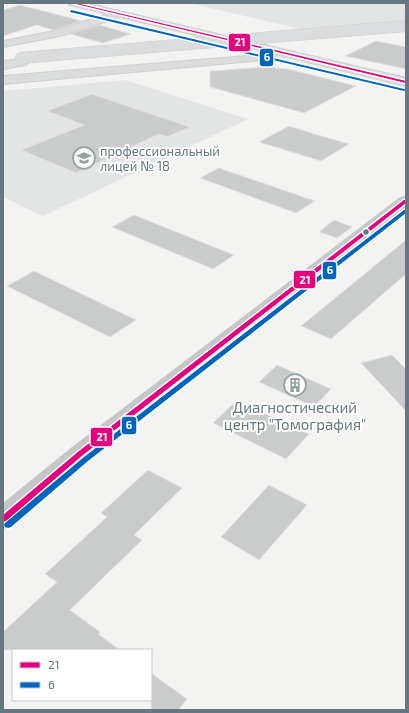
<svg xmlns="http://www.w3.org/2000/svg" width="409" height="713" font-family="'Exo 2',sans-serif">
	<rect width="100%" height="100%" fill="#f3f3f2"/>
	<!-- built -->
	<g fill="#e3e4e4">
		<path d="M189,3H406V21L300,29Z"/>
		<path d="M125,80L248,119L43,216L3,197V91Z"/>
	</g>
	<!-- building -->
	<g fill="#cacbcb" stroke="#e2e2e2">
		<path d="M20,5L82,21L53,30L37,25L3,36V10Z"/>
		<path d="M99,25L131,34L103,43L70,34Z"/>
		<path d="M376,41L406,47V69L345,56Z"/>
		<path d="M266,67L288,69L356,86L304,113L210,87V71Z"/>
		<path d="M92,94L190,127L167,137L159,134L76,173L21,150L84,125L47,111Z"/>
		<path d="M289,126L321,136L349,144L321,161L259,142Z"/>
		<path d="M219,168L315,201L296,213L200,178Z"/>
		<path d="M134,215L234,255L213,269L112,227Z"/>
		<path d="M334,220L352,227L337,238L319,232Z"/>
		<path d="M406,240V274L331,339L301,326Z"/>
		<path d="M34,271L136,320L110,337L7,286Z"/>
		<path d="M392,355L406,369V411L361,363Z"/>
		<path d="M277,365L331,389L314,407L259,382Z"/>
		<path d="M237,400L242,403L309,434L286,459L213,423Z"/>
		<path d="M148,470L182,488L134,535L142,540L70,610L100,632L98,634L120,650H3V632L57,582L45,574L107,517L101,513Z"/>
		<path d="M269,485L307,505L259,560L221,537Z"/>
		<path d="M151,673L187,699L178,710H151Z"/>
	</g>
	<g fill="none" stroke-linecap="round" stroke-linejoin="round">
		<!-- major casing -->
		<g stroke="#cfd0d0" stroke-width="2">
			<g id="major">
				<path d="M68,3H85L406,78V86L120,17L60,36L3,47V41L54,31L108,14L70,5Z"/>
				<path d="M271,54L275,55L277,57L275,59L3,84V76Z"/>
				<path d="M22,59L26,61L28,63L26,65L3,69V61Z"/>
			</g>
		</g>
		<!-- minor -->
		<path fill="#c5c7c8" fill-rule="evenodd" d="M406,196V209L90,459L13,527L3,530V503L72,447L400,197Z"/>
		<!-- major -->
		<use href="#major" fill="#dbdcdd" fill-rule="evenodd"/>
		<!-- major-bridge casing -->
		<g stroke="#cfd0d0" stroke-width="12" stroke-linecap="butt">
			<path id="major-bridge" d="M20,58L406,26"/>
		</g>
		<!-- major-bridge -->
		<use href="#major-bridge" stroke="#dbdcdd" stroke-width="11"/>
		<!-- bus-1 casing -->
		<g stroke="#fff" stroke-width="3">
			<g id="bus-1">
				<path d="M72,3H76L406,81V83Z"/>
				<path d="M404,200H406V203L83,455L6,521L3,522V515L79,451Z"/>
			</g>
		</g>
		<!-- bus-2 casing -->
		<g stroke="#fff" stroke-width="3">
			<g id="bus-2">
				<path d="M71,10L404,89L406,90L404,91L70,12Z"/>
				<path d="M404,210H406V213L88,461L11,527L8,528L5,527L4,525L5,523L84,457Z"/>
			</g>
		</g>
		<!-- bus-1 -->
		<use href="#bus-1" fill="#e5007d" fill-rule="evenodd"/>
		<!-- bus-2 -->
		<use href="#bus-2" fill="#0065bd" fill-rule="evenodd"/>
	</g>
	<!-- icons -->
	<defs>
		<g id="university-ring" transform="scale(1.15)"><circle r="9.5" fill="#fff" stroke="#97a2a7" stroke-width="1.5"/><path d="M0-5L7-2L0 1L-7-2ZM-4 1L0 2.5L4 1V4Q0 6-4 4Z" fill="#97a2a7"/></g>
		<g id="building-ring" transform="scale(1.15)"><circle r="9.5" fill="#fff" stroke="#97a2a7" stroke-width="1.5"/><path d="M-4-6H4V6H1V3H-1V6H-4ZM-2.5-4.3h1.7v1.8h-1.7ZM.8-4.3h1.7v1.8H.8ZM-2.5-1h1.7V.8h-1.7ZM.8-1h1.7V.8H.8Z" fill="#97a2a7"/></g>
	</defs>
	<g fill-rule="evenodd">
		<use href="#university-ring" x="84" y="158"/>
		<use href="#building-ring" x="295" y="385"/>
	</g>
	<!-- markers -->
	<circle fill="#66777f" stroke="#fff" stroke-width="1.5" cx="366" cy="232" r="3.5"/>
	<g text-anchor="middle" stroke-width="4" stroke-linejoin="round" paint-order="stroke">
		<!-- far-poi labels -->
		<g font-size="13" fill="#66777f" stroke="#fff" text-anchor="start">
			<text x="100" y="156">профессиональный<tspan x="100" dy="15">лицей № 18</tspan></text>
		</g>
		<!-- poi labels -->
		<g font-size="15" fill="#66777f" stroke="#fff">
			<text x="295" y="413">Диагностический<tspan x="295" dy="17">центр "Томография"</tspan></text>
		</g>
	</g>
	<g stroke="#fff" stroke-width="1.5">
		<rect x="228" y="33" width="23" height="19" rx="4" fill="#e5007d"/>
		<rect x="259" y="48" width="15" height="19" rx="4" fill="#0065bd"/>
		<rect x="322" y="261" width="15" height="19" rx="4" fill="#0065bd"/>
		<rect x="293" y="270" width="23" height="19" rx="4" fill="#e5007d"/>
		<rect x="121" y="416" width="16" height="19" rx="4" fill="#0065bd"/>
		<rect x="90" y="427" width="23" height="20" rx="4" fill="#e5007d"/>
	</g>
	<g font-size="11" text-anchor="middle" font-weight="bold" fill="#fff">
		<text x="240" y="46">21</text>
		<text x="267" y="61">6</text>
		<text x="330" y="274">6</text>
		<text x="305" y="284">21</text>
		<text x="129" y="429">6</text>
		<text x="102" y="441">21</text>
	</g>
	<!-- border -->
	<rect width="409" height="713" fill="none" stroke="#66777f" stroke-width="8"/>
	<!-- legend -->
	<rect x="12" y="649" width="140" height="52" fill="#ffffff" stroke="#c2c9cc"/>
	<rect x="20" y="662" width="20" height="6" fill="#e5007d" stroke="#c2c9cc"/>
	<text x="48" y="669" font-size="12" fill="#66777f">21</text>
	<rect x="20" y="682" width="20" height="6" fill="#0065bd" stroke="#c2c9cc"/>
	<text x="48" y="689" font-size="12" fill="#66777f">6</text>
</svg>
